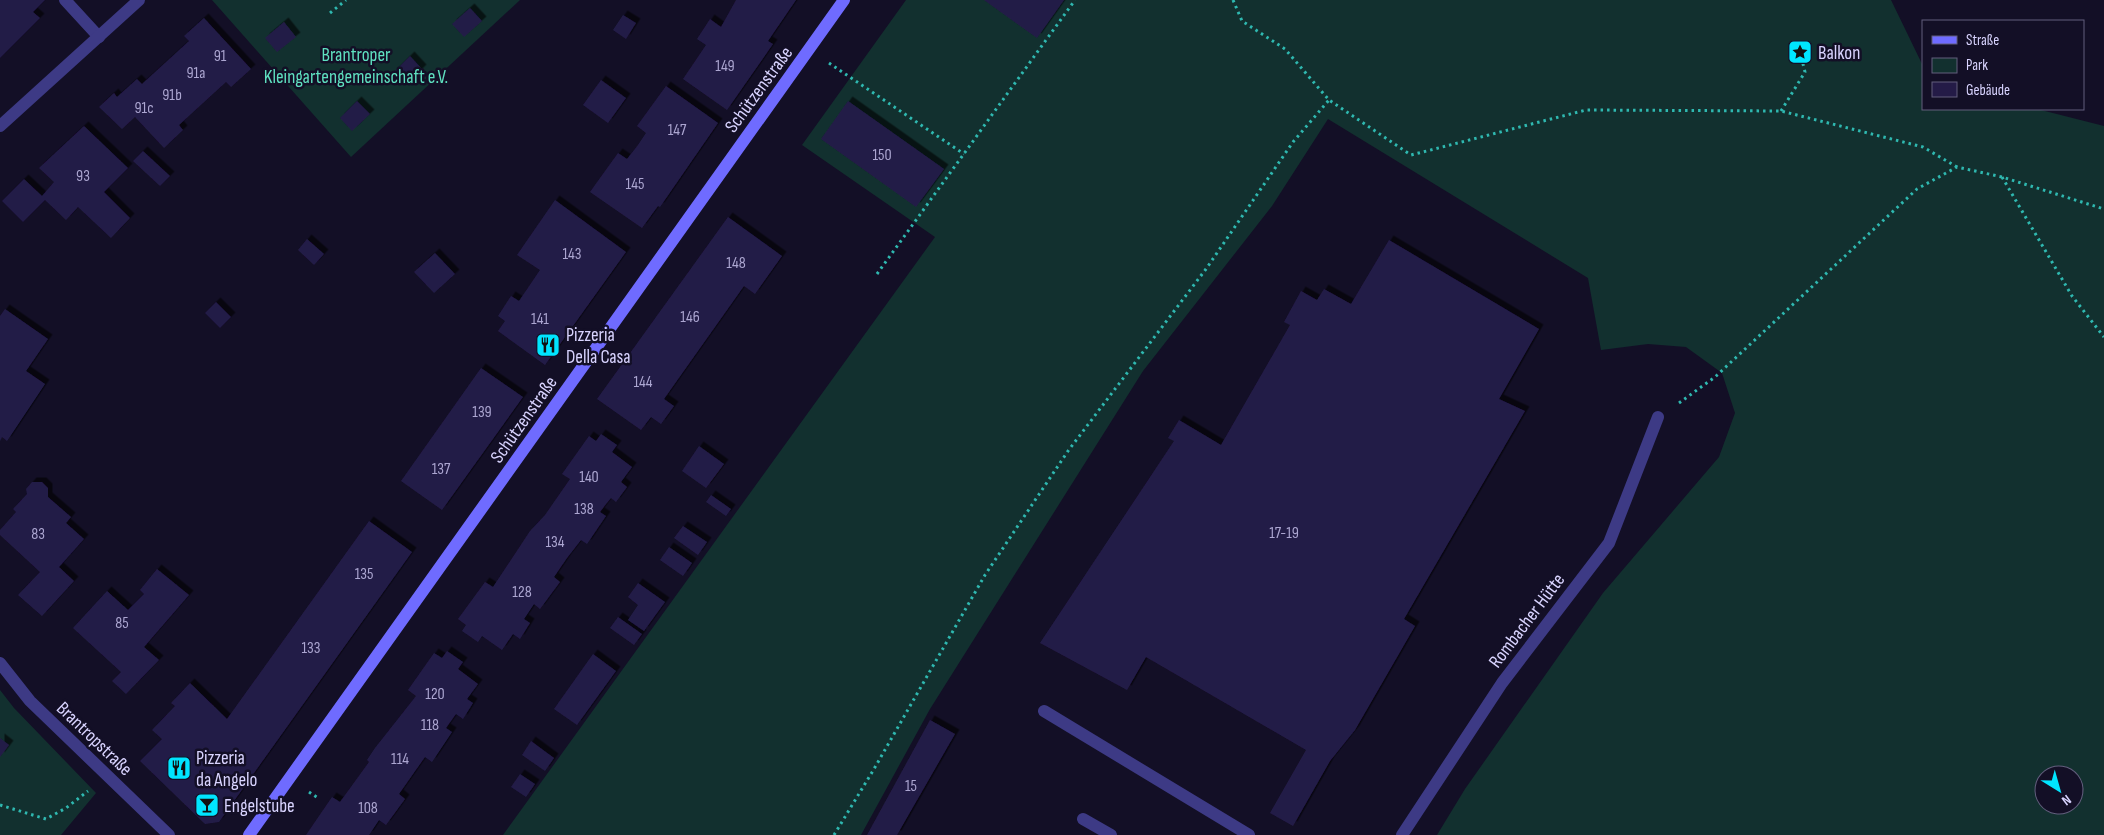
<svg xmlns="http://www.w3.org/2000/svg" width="2104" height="835" font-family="'Sofia Sans Condensed',sans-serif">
	<defs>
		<filter id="shadow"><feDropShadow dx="4.5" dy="-4.5" stdDeviation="0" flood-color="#0009"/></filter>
	</defs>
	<rect width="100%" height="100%" fill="#130f26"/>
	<!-- green -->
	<g fill="#12302f" fill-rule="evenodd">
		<path d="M212,0H520L351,157Z"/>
		<path d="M906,0H1891L1923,66V109H2037L2104,126V835H1437L1465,789L1603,593L1719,457L1735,413L1722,373L1686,347L1648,344L1601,350L1588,278L1328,119L1272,206L1143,371L930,709L861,835H503L935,237L802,145ZM2044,775H2074V805H2044Z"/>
		<path d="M0,690L14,708L96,793L61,835H0Z"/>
	</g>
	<!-- building -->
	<g fill="#241b47" filter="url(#shadow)">
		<path d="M0,0H45L33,12L40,18L0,58Z"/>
		<path d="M736,0H796L768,41L773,44L727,110L683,79L706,45L697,39L710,19L721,27Z"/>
		<path d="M984,0H1064L1037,38Z"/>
		<path d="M470,8L482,21L464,37L452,24Z"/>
		<path d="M623,15L636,23L626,39L613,30Z"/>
		<path d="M204,18L251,69L231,87L226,82L179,125L183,130L164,148L135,117L122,129L99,107L114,93L117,97L137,79L142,84L189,41L184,36Z"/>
		<path d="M284,22L296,37L277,52L265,38Z"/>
		<path d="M410,56L422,69L406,85L394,72Z"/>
		<path d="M601,80L626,98L608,123L583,105Z"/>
		<path d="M666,86L718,123L660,207L658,206L642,228L590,192L618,153L627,159L638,145L646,133L637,126Z"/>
		<path d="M357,101L370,114L352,131L340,118Z"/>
		<path d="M848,101L944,169L916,207L821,139Z"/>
		<path d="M84,126L128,168L104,192L130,218L111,238L78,207L66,220L45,200L23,222L2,201L24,179L42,196L54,182L39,168Z"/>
		<path d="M143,151L170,176L160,186L133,161Z"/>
		<path d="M555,200L626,252L545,365L498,331L505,321L498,316L511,296L519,301L540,270L517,255Z"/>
		<path d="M728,217L782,256L755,294L744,286L664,399L674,406L661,424L651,417L641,430L597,399Z"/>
		<path d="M307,239L324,254L314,265L298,250Z"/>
		<path d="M1389,240L1539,329L1499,399L1525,411L1404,619L1415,626L1355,730L1330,761L1293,826L1270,813L1306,750L1146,657L1127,690L1040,643L1174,441L1168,438L1179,420L1221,445L1290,325L1284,322L1301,291L1317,300L1324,289L1351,304Z"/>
		<path d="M435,253L455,274L434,293L414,272Z"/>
		<path d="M216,302L231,317L220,328L205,313Z"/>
		<path d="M5,309L48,339L26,371L45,384L7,441L2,437L0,441V316Z"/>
		<path d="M481,368L523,397L442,510L401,481Z"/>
		<path d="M601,434L617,445L612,452L632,467L621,482L627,487L616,502L611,498L606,504L600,512L606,516L587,544L581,540L567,558L554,577L560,582L540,609L534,604L524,619L530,623L520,639L513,634L502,650L482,636L478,642L462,631L466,625L458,619L485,582L493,587L530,531L545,515L570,479L562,474L589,436L596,441Z"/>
		<path d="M699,446L724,464L706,488L682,471Z"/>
		<path d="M32,482H42L48,488V497L71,517L66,523L84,539L59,567L74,581L42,616L18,595L40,572L0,535V530L16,512L13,509L27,494L26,489Z"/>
		<path d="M711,495L731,509L726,516L706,502Z"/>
		<path d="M369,521L412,552L219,822L205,824L140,761L162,739L152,730L175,706L171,703L190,683L227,719Z"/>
		<path d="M683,526L707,542L698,555L674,538Z"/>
		<path d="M669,547L692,563L683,576L660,560Z"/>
		<path d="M157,569L189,595L144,647L159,660L126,694L112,681L121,672L73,628L107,591L128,610L144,594L140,590Z"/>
		<path d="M638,583L665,602L644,631L628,620L638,605L628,597Z"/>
		<path d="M618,617L642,634L634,645L610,628Z"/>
		<path d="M447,651L463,662L458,669L478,684L467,699L473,703L463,719L456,714L446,728L452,732L432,762L425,757L399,794L405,799L386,825L379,820L369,835H306L332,797L340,802L369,762L367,760L375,748L416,696L408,690L434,653L442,658Z"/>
		<path d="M593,654L616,671L577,725L554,709Z"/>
		<path d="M930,720L955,734L897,835H867Z"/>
		<path d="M0,738L9,745L0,757Z"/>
		<path d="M531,741L554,758L545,771L522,755Z"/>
		<path d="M520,774L535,784L526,797L511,787Z"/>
	</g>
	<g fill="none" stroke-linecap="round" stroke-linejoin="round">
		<!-- path -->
		<g stroke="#2fb8b0" stroke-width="3" stroke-dasharray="2.5 4" stroke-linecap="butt">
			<path d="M1233,0L1242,21L1285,49L1329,100L1411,155L1586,110L1781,111L1923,147L1957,167"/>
			<path d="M330,13L346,0"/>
			<path d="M829,63L964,154"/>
			<path d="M1781,111L1805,72L1800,52"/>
			<path d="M2002,177L2072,296L2104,337"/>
			<path d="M877,274L1075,0"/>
			<path d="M1679,403L1715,377L1917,189L1957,167L2002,177L2104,209"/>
			<path d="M309,792L318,798"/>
			<path d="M0,805L46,819L66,808L88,791"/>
			<path d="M834,835L874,769L985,575L1068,451L1206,269L1293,142L1329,100"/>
		</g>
		<!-- lane -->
		<g stroke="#3d3a85" stroke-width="12">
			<path d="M1044,711L1249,835"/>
			<path d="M1083,819L1111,835"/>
		</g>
		<!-- street -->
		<g stroke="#3d3a85" stroke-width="12">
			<path d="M65,0L99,37"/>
			<path d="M0,126L139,0"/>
			<path d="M0,663L30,701L169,835"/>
			<path d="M1402,835L1502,683L1609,543L1658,417"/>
		</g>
		<!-- secondary -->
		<path stroke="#6f6bff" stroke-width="12" d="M249,835L844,0"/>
	</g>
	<!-- icons -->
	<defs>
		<g id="sight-square" transform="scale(1.25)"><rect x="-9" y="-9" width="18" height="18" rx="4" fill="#00e5ff" stroke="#130f26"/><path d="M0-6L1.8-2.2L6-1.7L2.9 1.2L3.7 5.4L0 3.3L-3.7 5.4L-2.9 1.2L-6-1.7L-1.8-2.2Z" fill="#111"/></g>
		<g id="restaurant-square" transform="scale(1.25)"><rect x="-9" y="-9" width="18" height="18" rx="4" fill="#00e5ff" stroke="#130f26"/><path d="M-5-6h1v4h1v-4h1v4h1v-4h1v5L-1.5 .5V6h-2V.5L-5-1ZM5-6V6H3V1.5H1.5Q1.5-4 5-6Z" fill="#111"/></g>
		<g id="bar-square" transform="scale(1.25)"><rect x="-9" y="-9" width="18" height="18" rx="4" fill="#00e5ff" stroke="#130f26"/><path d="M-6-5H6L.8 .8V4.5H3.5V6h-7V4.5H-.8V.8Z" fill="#111"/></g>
	</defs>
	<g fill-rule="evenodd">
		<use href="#sight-square" x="1800" y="52"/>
		<use href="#restaurant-square" x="548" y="345"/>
		<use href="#restaurant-square" x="179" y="768"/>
		<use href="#bar-square" x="207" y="805"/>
	</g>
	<g text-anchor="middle" stroke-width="5" stroke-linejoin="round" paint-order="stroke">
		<!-- number labels -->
		<g font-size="16" fill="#aca6d1">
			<text x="220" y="61">91</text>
			<text x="725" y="71">149</text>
			<text x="196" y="78">91a</text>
			<text x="172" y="100">91b</text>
			<text x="144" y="113">91c</text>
			<text x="677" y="135">147</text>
			<text x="882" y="160">150</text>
			<text x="83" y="181">93</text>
			<text x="635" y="189">145</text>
			<text x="572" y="259">143</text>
			<text x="736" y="268">148</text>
			<text x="690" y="322">146</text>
			<text x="540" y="324">141</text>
			<text x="643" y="387">144</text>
			<text x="482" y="417">139</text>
			<text x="441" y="474">137</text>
			<text x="589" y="482">140</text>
			<text x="584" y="514">138</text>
			<text x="1284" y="538">17-19</text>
			<text x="38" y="539">83</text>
			<text x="555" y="547">134</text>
			<text x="364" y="579">135</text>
			<text x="522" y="597">128</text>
			<text x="122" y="628">85</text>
			<text x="311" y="653">133</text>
			<text x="435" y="699">120</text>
			<text x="430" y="730">118</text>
			<text x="400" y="764">114</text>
			<text x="911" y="791">15</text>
			<text x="368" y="813">108</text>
		</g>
		<!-- poi labels -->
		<g font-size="19" fill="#d9d4ff" stroke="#130f26" text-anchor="start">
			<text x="1818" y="59">Balkon</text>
			<text x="566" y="341">Pizzeria<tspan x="566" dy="22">Della Casa</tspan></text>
			<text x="196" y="764">Pizzeria<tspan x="196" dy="22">da Angelo</tspan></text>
			<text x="224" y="812">Engelstube</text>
		</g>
		<!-- park labels -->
		<g font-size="19" fill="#5fe0c0" stroke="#130f26">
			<text x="356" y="61">Brantroper<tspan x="356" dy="22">Kleingartengemeinschaft e.V.</tspan></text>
		</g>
		<!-- street labels -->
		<g font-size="19" fill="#d9d4ff" stroke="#130f26">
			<text transform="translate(758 89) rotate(-54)" y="7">Schützenstraße</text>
			<text transform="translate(523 419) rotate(-55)" y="7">Schützenstraße</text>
			<text transform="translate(1526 620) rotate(-53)" y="7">Rombacher Hütte</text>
			<text transform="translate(95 738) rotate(44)" y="7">Brantropstraße</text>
		</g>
	</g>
	<!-- legend -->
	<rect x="1922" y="20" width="162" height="90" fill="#130f26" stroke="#625e7d"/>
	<rect x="1932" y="36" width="25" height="8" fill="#6f6bff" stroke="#625e7d"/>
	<text x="1966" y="45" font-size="15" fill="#d9d4ff">Straße</text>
	<rect x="1932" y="58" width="25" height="15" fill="#12302f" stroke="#625e7d"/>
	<text x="1966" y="70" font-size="15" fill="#d9d4ff">Park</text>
	<rect x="1932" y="82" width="25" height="15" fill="#241b47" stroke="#625e7d"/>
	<text x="1966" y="95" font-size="15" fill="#d9d4ff">Gebäude</text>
	<!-- north arrow -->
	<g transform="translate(2059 790) rotate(143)"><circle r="24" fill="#130f26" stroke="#625e7d"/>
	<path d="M0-4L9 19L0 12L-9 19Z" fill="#00e5ff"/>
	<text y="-8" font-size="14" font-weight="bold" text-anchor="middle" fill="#d9d4ff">N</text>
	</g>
</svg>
